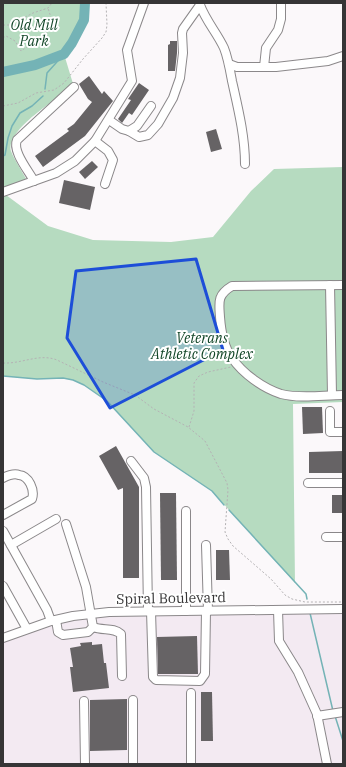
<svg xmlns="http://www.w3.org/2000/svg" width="346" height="767" font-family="'IBM Plex Serif',serif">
	<rect width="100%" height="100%" fill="#fbf8fa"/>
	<!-- built -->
	<path fill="#f3eaf2" d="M343,609V764H3V638L73,616Z"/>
	<!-- green -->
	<g fill="#b6dbc0">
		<path d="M3,3H85L84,20L72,43L64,54L74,87C58,98 6,129 11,151C14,159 22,171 26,179L3,188Z"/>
		<path d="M343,167V402L293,404L295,583L212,491L154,452L107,401L84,385L73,380L63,378L37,379L3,376V197L6,195L48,226L93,240L171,242L213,237L251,191L274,169Z"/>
	</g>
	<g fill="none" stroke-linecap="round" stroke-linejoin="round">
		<!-- stream -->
		<g stroke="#74b3b6" stroke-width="1.5">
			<path d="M45,89L47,73L64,54"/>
			<path d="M3,156L5,155L8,138L12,126L20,113L32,106L43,96"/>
			<path d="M3,376L37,379L63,378L73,380L84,385L107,401L154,452L212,491L224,505"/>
			<path d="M229,510L306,594L307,599"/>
			<path d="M310,613L333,711"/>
			<path d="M335,716L343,741"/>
		</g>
		<!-- river -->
		<path stroke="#74b3b6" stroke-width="10" d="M3,72L35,65L64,54L72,43L84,20L85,3"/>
	</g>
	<!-- building -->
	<g fill="#666365">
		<path d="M170,41H177V53L175,71H168V45L170,44Z"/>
		<path d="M89,76L102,94L104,91L113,101L85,136L43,167L35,156L69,131L67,129L74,124L92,102L88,99L79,84Z"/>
		<path d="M139,83L149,90L132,115L129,113L122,123L118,119L131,100L128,99Z"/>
		<path d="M216,129L222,149L211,152L206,132Z"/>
		<path d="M92,161L98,167L85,179L79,172Z"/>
		<path d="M64,180L95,187L90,210L59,203Z"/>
		<path d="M302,407H322L323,433L303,434Z"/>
		<path d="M116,446L139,487V578H123V488L118,490L99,456Z"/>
		<path d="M343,451V473H309V452Z"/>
		<path d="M160,493H176L177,580H161Z"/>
		<rect x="332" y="495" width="11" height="18"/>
		<path d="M216,550H229L230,580H216Z"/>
		<path d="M197,636L198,674H158L157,637Z"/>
		<path d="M92,642V645L102,644L104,663H106L109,688L73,692L70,667H73L70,648L81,646L80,643Z"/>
		<path d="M201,692H212L213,741H201Z"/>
		<path d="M127,699V750L90,751V700Z"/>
	</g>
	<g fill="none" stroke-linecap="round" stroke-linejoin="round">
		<!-- minor casing -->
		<g stroke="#8b888a" stroke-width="10">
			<g id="minor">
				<path d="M200,5C206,21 217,33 224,48C228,58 230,70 232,81C238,108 245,136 245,164"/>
				<path d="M229,64L237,67H276L328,61L343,56"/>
				<path d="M264,67L266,48L278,30L281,19V3"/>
				<path d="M109,120L122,129L129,131L137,126L151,106"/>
				<path d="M129,131L139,137L148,135L158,124L173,98L180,78L183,53L182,33L183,29L200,5"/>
				<path d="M95,141L108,151L113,160L105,184"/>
				<path d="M34,181C28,170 12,151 17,140L74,87"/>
				<path d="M3,192L56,173L75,161L95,141L132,81L127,50L144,3"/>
				<path d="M330,285L332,395"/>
				<path d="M343,285L232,286C217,295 219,302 220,317C221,331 224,347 232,358C243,374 263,388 281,394C301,399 323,395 343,395"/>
				<path d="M330,411V432H343"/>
				<path d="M131,461L144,478L146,487L148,611"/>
				<path d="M3,478C7,476 14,473 19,475C29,476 35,490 32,499L3,515"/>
				<path d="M308,483H343"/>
				<path d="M186,511V611"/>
				<path d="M3,531L47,610L51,621"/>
				<path d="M326,537H343"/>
				<path d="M11,545L56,519"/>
				<path d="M206,545L208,611"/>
				<path d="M3,586L27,629"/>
				<path d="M278,610L279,641L298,672L317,714L327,764"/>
				<path d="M151,611L153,677L156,680L200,681L205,674L206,611"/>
				<path d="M56,620L58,632L63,635L88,632L93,627L86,587L66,524"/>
				<path d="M93,627C103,631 113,627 121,634L122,676"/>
				<path d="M3,638L51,621L73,616L109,612L343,609"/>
				<path d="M133,700V764"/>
				<path d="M84,701L85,764"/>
				<path d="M317,716L343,712"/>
				<path d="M191,764V693"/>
			</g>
		</g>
		<!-- path -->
		<g stroke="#b4b2b4" stroke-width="1" stroke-dasharray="2 2" stroke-linecap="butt">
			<path d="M3,25H10L33,13L48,8L52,3"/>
			<path d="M3,38L6,36L15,41L21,51C32,43 51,37 51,20C51,16 49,12 48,8"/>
			<path d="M3,106L18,103L36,93L54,90L64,83L83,59L102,38L106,32L107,25L106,3"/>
			<path d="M3,363C22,364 39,353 57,360L103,382L135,395L154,409L188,427L205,441L227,483L228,490L225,532L228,539L233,546L271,579L285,595L292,599L305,602H343"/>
			<path d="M189,427L194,411V383L199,376L208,372L231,367"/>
		</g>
		<!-- minor -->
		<use href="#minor" stroke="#fff" stroke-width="8"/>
	</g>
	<!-- marked area -->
	<path fill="#1d4ed8" fill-opacity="0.2" stroke="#1d4ed8" stroke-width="3" stroke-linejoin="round" d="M196,259L223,350L110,408L67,338L76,271Z"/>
	<g text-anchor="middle" stroke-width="4" stroke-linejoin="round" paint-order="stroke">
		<!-- park labels -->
		<g font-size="14" font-style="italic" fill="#114527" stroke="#fff">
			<text x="34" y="30">Old Mill<tspan x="34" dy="16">Park</tspan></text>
			<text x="202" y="343">Veterans<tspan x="202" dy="16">Athletic Complex</tspan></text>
		</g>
		<!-- street labels -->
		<g font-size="14" fill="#363536" stroke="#fff">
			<text transform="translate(171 598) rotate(-1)" y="5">Spiral Boulevard</text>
		</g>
	</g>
	<!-- border -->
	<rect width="346" height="767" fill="none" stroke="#363536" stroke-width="8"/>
</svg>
